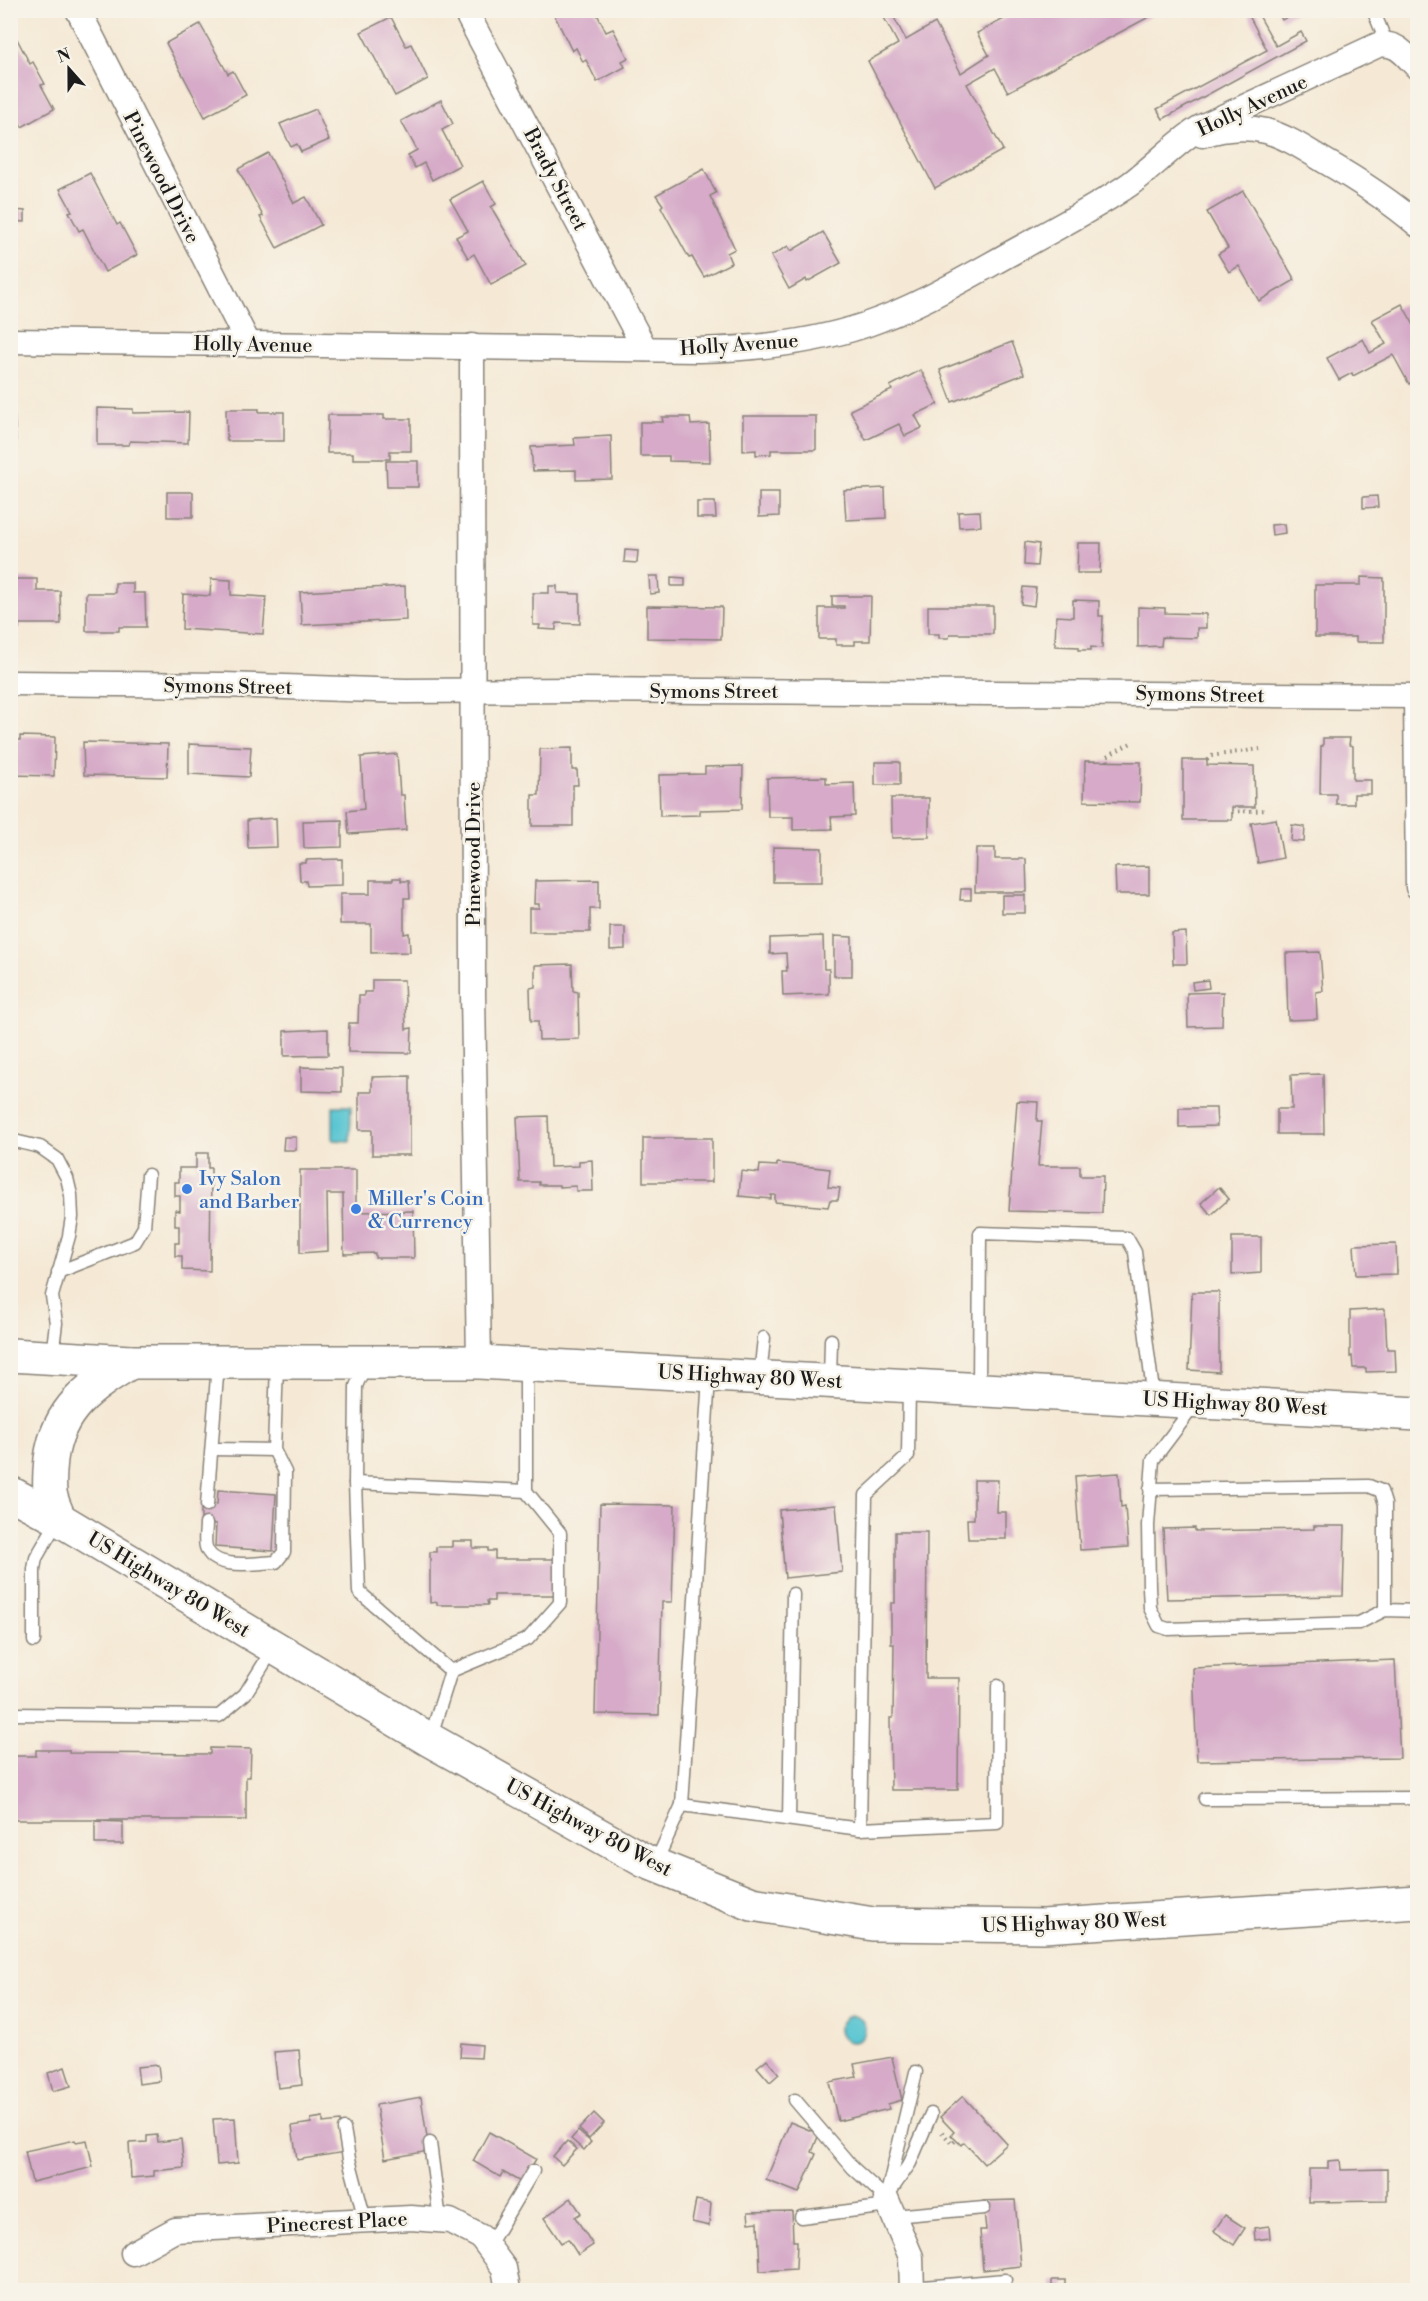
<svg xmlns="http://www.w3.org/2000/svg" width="1428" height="2301" font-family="'Libre Bodoni',serif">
	<rect width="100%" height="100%" fill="#f7f3e8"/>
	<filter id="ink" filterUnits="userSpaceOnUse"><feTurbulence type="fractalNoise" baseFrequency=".0167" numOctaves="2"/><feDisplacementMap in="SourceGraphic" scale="12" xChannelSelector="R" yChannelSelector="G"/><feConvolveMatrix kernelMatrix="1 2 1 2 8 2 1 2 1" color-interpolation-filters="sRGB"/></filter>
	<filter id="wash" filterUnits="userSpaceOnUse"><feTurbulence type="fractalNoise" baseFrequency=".008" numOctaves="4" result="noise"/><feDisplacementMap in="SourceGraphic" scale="24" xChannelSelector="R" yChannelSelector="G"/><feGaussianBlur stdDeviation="1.35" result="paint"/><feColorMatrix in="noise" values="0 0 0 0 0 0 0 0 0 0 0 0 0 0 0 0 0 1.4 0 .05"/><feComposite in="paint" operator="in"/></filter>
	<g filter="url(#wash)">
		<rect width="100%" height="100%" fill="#f5e9d5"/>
		<!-- water -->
		<g fill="#59c5d1" stroke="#3a7076" stroke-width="1.5">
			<path d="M333,1106H351L350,1141L333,1140Z"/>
			<circle cx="852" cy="2029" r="13"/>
		</g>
		<g id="blocks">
			<!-- building -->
			<g fill="#d6aac8">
				<path d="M552,10H595L606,32L613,29L628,58L622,61L625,67L597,82L586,60L583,62L576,48L572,51Z"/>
				<path d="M880,10H890L906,40L935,23L961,73L989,55L977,33L1021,10H1162L1008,92L995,68L967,84L1003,150L935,188L868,61L898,44Z"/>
				<path d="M1246,10H1256L1276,46L1301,32L1306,41L1163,119L1157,109L1267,50Z"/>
				<path d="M1277,10H1299L1282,20Z"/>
				<path d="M391,17L406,46L411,44L428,79L395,96L361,32Z"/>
				<path d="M200,24L228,74L233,71L246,95L205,117L166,43Z"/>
				<path d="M16,37L30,64L33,62L45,84L41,85L54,109L22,127L12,107L16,105L14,102L10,104V40Z"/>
				<path d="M441,100L453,124L442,130L460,165L432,180L424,163L415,168L408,155L417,150L401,121Z"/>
				<path d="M316,109L329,140L301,152L297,144L291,147L280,124Z"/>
				<path d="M268,153L294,203L306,197L321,225L277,248L260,217L263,216L238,169Z"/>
				<path d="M704,169L716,193L710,196L735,249L727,253L731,263L704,277L692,257L689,258L661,207L663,205L656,195Z"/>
				<path d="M90,173L117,225L120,223L137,255L105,272L83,229L79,231L69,212L72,211L60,189Z"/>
				<path d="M483,181L496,204L491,207L526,266L491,285L474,254L468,258L456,237L468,231L450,199Z"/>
				<path d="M1243,191L1295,280L1259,301L1239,266L1229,272L1218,254L1228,248L1207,212Z"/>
				<path d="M14,210L25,211V222L13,221Z"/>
				<path d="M823,232L841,263L807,282L806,279L789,289L771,256L788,246L791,251Z"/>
				<path d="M1402,304L1414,325L1416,324L1418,327V379L1409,384L1393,355L1353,376L1352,373L1339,380L1327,358L1363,339L1370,353L1386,344L1372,320Z"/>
				<path d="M1012,342L1024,374L952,402L940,370Z"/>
				<path d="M921,370L938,404L915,415L922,428L905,436L899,424L866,440L850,410L892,390L890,386Z"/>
				<path d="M97,408L133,409V413L189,412L188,443L130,441L129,445H97Z"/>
				<path d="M226,409H259V412H284V441H227Z"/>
				<path d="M10,410H14L16,443H10Z"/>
				<path d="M328,415H384V419H411V451H390V459H353V453H327Z"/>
				<path d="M743,416H816V450H771V454L756,455V450L743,451Z"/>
				<path d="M662,417H690L691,425L709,424L710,462L669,461V456H640V422H663Z"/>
				<path d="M611,436L612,479L576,480V470L533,471L531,447L575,445L574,438Z"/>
				<path d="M386,461H418V487H387Z"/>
				<path d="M885,488L886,518L846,520L844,490Z"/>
				<rect x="167" y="492" width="26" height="25"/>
				<path d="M759,493H779V516L759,517Z"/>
				<path d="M1377,496L1378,507L1363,508V497Z"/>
				<path d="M697,502H715L716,518H697Z"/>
				<path d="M980,511L981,526L959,527L958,512Z"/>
				<path d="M1284,524L1285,533L1272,535L1271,525Z"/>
				<path d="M1025,542L1039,544L1037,566L1024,565Z"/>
				<path d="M1078,543H1101L1100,573H1077Z"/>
				<path d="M625,550L638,551L637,563L624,562Z"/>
				<path d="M649,576H658L659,593L650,594Z"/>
				<path d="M671,577L685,578V586H671Z"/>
				<path d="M1361,577L1384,578V642H1356V637H1315V585H1361Z"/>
				<path d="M10,579H37V591H60L61,624H19V628H10Z"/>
				<path d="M211,579L231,580V595L266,597L263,634L182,629L183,594L210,596Z"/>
				<path d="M115,583H133V593H145L146,627H119V631H86V593H115Z"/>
				<path d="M405,586L406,620L302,625L300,592Z"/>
				<path d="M549,586H557V593L580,594V624L556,623V630L539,629L540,625H533V593H549Z"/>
				<path d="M1023,587L1036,588L1034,606L1021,604Z"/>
				<path d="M832,596H871L870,641H855V645H836V639H819V608H844V606H832Z"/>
				<path d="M1073,600L1099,601V616H1103L1102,648L1091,647V650H1079V647L1055,646L1056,616L1073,617Z"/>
				<path d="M647,606L722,607L721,639L647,638Z"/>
				<path d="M928,606H993V634H950L949,638H939V634H928Z"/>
				<path d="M1138,607L1165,608V613L1206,614V628H1197V638L1162,637L1161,646L1138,647Z"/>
				<path d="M20,736L55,737L54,776L10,775V740H20Z"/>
				<path d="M1323,738H1350L1349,745L1353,746V780H1371V794H1354V804H1336V794H1320L1321,746H1323Z"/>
				<path d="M83,742L168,744L167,777L84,775Z"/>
				<path d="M189,744L251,747L249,777L189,774Z"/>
				<path d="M572,748V770H577L578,785H573V826H532V795H539L540,749Z"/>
				<path d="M397,754L400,795H404L406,830L349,834L347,811L364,809L361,757Z"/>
				<path d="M1183,760H1207V765L1254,766L1255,807H1232V820H1183Z"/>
				<path d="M1085,761L1141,762L1140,802L1084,801Z"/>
				<rect x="875" y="762" width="25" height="23"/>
				<path d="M743,766L742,809L700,810V815L660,816L659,775L705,774V767Z"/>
				<path d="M826,777V784L854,783L855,816L831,817L832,829L793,830V817H768L767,778Z"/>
				<path d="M891,798H929V837L892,838Z"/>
				<path d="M276,818L277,847L248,848L247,820Z"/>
				<path d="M1276,819L1283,858L1258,863L1251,823Z"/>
				<path d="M342,820V847L304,848L303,821Z"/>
				<path d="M1292,825L1305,827L1304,842L1291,841Z"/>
				<path d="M773,847L822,848V882H773Z"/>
				<path d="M976,848H995V859H1026L1027,892H975Z"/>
				<path d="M342,859V885L307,886L306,881H300L299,863H306V860Z"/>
				<path d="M1149,866V894H1116L1115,867Z"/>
				<path d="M393,878H401V881H409L410,898H404V934L409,933L410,952L371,953V924H340V894H370V880H393Z"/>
				<path d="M599,880V909H590V932H529V908H539V904H534L535,881Z"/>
				<path d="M961,889H971V900H960Z"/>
				<rect x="1002" y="895" width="23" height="18"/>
				<path d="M610,927H625V949L610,950Z"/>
				<path d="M1186,932L1187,964H1173L1172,933Z"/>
				<path d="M823,936L824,969H829V994L783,996L782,971H787L786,953L770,954V938Z"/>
				<path d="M834,936L852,937V976H834Z"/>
				<path d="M1320,952L1323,991L1316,992L1317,1019L1288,1020L1286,953Z"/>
				<path d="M572,964L573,991L578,992L579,1039L539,1040L538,1021H531L530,988L535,987V965Z"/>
				<path d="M372,980H404L406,1029L412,1028L411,1053L348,1052L349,1023H358L359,996H364V992H372Z"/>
				<path d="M1208,980L1209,988L1193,990L1192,982Z"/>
				<path d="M1223,992L1222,1026L1188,1027L1187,993Z"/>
				<path d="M328,1029V1055L284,1056V1031Z"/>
				<path d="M301,1067L342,1068V1092L301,1091Z"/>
				<path d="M1323,1074L1324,1134H1277V1109H1292L1291,1075Z"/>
				<path d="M410,1076V1155H372V1130H359V1092H372V1077Z"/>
				<path d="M1017,1101L1038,1102L1037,1121H1042L1038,1166H1080V1176H1103L1102,1213L1009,1211Z"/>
				<path d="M1179,1108H1216L1217,1126L1179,1127Z"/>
				<path d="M548,1116L550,1167L579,1166V1161L592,1160L593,1191H576V1186L559,1187V1185H539V1182H520L517,1117Z"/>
				<path d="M284,1137H296V1150H283Z"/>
				<rect x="643" y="1138" width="69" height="44"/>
				<path d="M196,1153H208V1168H211L210,1271L182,1270V1256H175V1243H179V1226H175V1210L180,1211V1196H175V1182H179V1168H196Z"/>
				<path d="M777,1163L830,1169L828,1187L840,1188L838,1200H830L828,1207L775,1202V1195H771V1199L739,1196L741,1171L759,1173L760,1165L777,1166Z"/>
				<path d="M300,1170H356V1212L413,1211L414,1258H375V1253L344,1254L343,1194H327L328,1251L300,1253Z"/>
				<path d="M1219,1187L1229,1199L1211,1215L1201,1203Z"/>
				<path d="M1232,1237H1261V1273L1232,1275Z"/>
				<path d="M1396,1244L1397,1274L1356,1275L1354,1245Z"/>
				<path d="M1192,1292H1219V1372L1189,1370Z"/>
				<path d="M1385,1309L1387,1349H1395L1396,1371L1366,1372V1368H1353L1352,1356L1350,1357V1311Z"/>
				<path d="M1119,1473L1121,1507L1125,1506L1128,1547L1080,1550L1075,1476Z"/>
				<path d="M974,1480H998L997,1512H1006V1539H968L967,1519H974Z"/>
				<path d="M218,1490L276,1494L273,1551L215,1547L216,1524L201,1523V1505L217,1504Z"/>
				<path d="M600,1504L675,1505L672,1602H662L659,1715L595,1714Z"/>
				<path d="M836,1505L842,1572L785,1578L779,1510Z"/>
				<path d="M1314,1526H1345L1343,1596L1167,1599L1163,1529L1195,1528V1531L1314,1529Z"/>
				<path d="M895,1532H927L926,1678H959L958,1790H891L890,1718H893L894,1644H891V1603H895Z"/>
				<path d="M452,1541H473V1548H488V1551H495V1559H557V1595H494V1601H487L488,1605H437V1602L430,1603V1552H436V1547H452Z"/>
				<path d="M1395,1660L1400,1758L1197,1761L1193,1668Z"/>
				<path d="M210,1748L251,1749L250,1777H246V1820H10V1756H36V1750H69V1753L210,1754Z"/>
				<path d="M95,1821L123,1822V1844H95Z"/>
				<path d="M461,2043L482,2045L481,2058L460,2057Z"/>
				<path d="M299,2050L302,2085L278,2088L274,2052Z"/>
				<path d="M892,2057L902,2100L888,2104L889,2109L838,2121L829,2082L857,2077L854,2064Z"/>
				<path d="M767,2059L779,2074L770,2082L757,2067Z"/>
				<path d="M158,2065L160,2081L139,2084L137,2067Z"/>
				<path d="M65,2067L71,2086L53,2091L48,2073Z"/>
				<path d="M963,2096L1007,2144L984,2164L964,2142L961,2145L951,2135L954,2132L940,2117Z"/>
				<path d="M421,2097L429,2151L385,2159L376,2105Z"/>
				<path d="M594,2113L604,2123L589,2139L579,2129Z"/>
				<path d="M323,2117V2123L340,2121L345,2152L297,2160L292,2126L311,2123V2119Z"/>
				<path d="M235,2118L238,2163L217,2165L213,2119Z"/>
				<path d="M790,2122L819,2134L812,2152L816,2154L799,2193L766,2180Z"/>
				<path d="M578,2131L591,2142L584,2150L571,2139Z"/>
				<path d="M489,2132L536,2159L522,2183L503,2172L500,2177L473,2161Z"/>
				<path d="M157,2135L158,2142L181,2139L184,2168L154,2171V2176L131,2178L129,2143L147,2142V2136Z"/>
				<path d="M75,2140L76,2142L87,2140L93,2167L32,2182L25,2151Z"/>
				<path d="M567,2141L577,2149L562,2165L553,2157Z"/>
				<path d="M1340,2160L1341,2170L1387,2169V2201L1309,2202V2169H1328V2161Z"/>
				<path d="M571,2198L581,2213L575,2217L593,2245L578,2255L568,2239L561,2243L544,2218Z"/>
				<path d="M696,2200L711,2203L709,2226L692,2222Z"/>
				<path d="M1015,2200L1021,2266L983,2270L980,2230H986L983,2201Z"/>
				<path d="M792,2211L793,2241H797L796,2269L760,2271L758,2222L749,2223L748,2212Z"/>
				<path d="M1225,2215L1245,2228L1234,2245L1214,2231Z"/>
				<path d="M1269,2226L1270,2238L1255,2240L1254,2228Z"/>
				<rect x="1052" y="2280" width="13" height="10"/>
			</g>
		</g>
	</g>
	<g filter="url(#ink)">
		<use href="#blocks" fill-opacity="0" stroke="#888278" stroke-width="1.5"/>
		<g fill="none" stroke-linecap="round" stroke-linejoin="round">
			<!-- service casing -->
			<g stroke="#888278" stroke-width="15">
				<g id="service">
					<path d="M1373,10L1387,44"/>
					<path d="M10,1140L40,1147L57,1159L67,1178L71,1195L72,1217L69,1236L52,1296L56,1323L52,1356"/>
					<path d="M58,1272L135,1242L144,1227L148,1175"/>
					<path d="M366,1364L356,1386L355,1483L359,1592L451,1671L528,1639L560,1603V1533L526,1491V1365"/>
					<path d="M760,1376L764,1338"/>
					<path d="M709,1377L682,1805L860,1829"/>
					<path d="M830,1380L831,1340"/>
					<path d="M909,1387L908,1456L866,1495L860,1829L997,1823L998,1686"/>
					<path d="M979,1388L980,1233L1127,1238L1135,1252L1154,1399"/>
					<path d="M1193,1407L1153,1460L1148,1525L1149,1587L1150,1608L1159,1626L1168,1629L1359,1623L1385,1610L1418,1611"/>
					<path d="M212,1449L274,1450"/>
					<path d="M355,1483L526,1491"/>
					<path d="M1150,1489L1369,1486L1381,1491L1385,1504V1610"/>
					<path d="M207,1505L218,1363"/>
					<path d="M206,1524C206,1531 204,1541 206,1547C213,1571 256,1563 276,1562L284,1552L285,1472L274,1450L277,1364"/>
					<path d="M34,1641V1569L36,1558L58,1520"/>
					<path d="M10,1714L219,1716L245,1694L273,1649"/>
					<path d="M430,1739L451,1671"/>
					<path d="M1205,1799L1418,1798"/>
					<path d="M789,1819L793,1594"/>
					<path d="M655,1864L682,1805"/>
					<path d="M795,2100L853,2168L886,2198"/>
					<path d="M344,2129L349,2159L365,2220"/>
					<path d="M430,2143L440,2220"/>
					<path d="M890,2192L910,2163L931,2114"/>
					<path d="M886,2198L916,2072"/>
					<path d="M893,2216L984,2208"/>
					<path d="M801,2217L889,2206"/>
					<path d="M488,2247L533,2171"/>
					<path d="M912,2288L1005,2280"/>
				</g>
			</g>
			<!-- minor casing -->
			<g stroke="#888278" stroke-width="27">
				<g id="minor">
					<path d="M78,10L248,343"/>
					<path d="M465,10L645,349"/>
					<path d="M1202,135C1223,128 1245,126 1266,131C1287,137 1305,149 1323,160C1356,179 1388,199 1418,225"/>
					<path d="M10,341L698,350C754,349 811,343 865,325C921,306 972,274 1024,246C1059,226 1097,207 1130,184C1155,166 1175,143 1201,127L1378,45C1398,42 1405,55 1418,68"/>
					<path d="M472,346L473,994L479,1362"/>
					<path d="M10,683L224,685L405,691L578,690L1418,696"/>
					<path d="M1416,696L1418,887"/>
					<path d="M886,2198L911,2257L912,2290"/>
					<path d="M133,2253L175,2230L411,2218L450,2221L481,2237L504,2268L508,2290"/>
				</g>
			</g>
			<!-- primary casing -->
			<g stroke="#888278" stroke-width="36">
				<g id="primary">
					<path d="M10,1355L131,1362H479L1418,1414"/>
					<path d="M10,1493L59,1519L430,1740L645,1861L752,1904L873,1924L1043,1926L1418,1902"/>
					<path d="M59,1519C56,1510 51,1501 50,1492C49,1481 50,1469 51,1459C58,1408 90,1387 131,1362"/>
				</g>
			</g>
			<!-- path -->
			<g stroke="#888278" stroke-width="4" stroke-dasharray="1.5 4.5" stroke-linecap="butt">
				<path d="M1207,760L1211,756L1260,749"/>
				<path d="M1108,761L1107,756L1131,743"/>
				<path d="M1232,812L1267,810"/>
				<path d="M942,2132L952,2144L956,2140"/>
			</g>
			<!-- service -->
			<use href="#service" stroke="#fff" stroke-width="12"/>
			<!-- minor -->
			<use href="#minor" stroke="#fff" stroke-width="24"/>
			<!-- primary -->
			<use href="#primary" stroke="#fff" stroke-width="33"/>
		</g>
	</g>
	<!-- markers -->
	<g fill="#3f7fe0" stroke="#f7f3e8" stroke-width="2">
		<circle cx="187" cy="1189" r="6"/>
		<circle cx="356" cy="1209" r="6"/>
	</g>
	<g text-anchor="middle" stroke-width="5" stroke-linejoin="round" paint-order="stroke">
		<!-- street labels -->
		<g font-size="20" fill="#1c1c1c" stroke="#f7f3e8">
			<text transform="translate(1252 105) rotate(-25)" y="7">Holly Avenue</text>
			<text transform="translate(162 177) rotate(63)" y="7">Pinewood Drive</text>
			<text transform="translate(556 179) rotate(62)" y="7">Brady Street</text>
			<text transform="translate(253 344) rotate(1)" y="7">Holly Avenue</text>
			<text transform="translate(739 344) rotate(-4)" y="7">Holly Avenue</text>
			<text transform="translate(228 686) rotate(1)" y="7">Symons Street</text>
			<text x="714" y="698">Symons Street</text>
			<text transform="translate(1200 694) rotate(1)" y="7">Symons Street</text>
			<text transform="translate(473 854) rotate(-90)" y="7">Pinewood Drive</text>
			<text transform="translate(750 1376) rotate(3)" y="7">US Highway 80 West</text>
			<text transform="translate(1235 1403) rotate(3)" y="7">US Highway 80 West</text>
			<text transform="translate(169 1584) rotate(31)" y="7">US Highway 80 West</text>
			<text transform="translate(589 1827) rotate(28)" y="7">US Highway 80 West</text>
			<text transform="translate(1074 1922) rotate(-2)" y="7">US Highway 80 West</text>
			<text transform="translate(337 2222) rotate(-3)" y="7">Pinecrest Place</text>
		</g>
		<!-- shop labels -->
		<g font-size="20" fill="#366cbe" stroke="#f7f3e8" text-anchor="start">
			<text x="199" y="1185">Ivy Salon<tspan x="199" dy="23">and Barber</tspan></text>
			<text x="368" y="1205">Miller's Coin<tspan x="368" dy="23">&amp; Currency</tspan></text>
		</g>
	</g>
	<!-- margin -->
	<rect width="1428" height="2301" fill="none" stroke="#f7f3e8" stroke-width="36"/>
	<!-- north arrow -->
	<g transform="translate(69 69) rotate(339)" stroke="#f7f3e8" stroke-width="4.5" paint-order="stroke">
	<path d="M0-4.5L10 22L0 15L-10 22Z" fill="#1c1c1c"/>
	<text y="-9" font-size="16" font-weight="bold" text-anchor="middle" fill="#1c1c1c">N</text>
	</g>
</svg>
